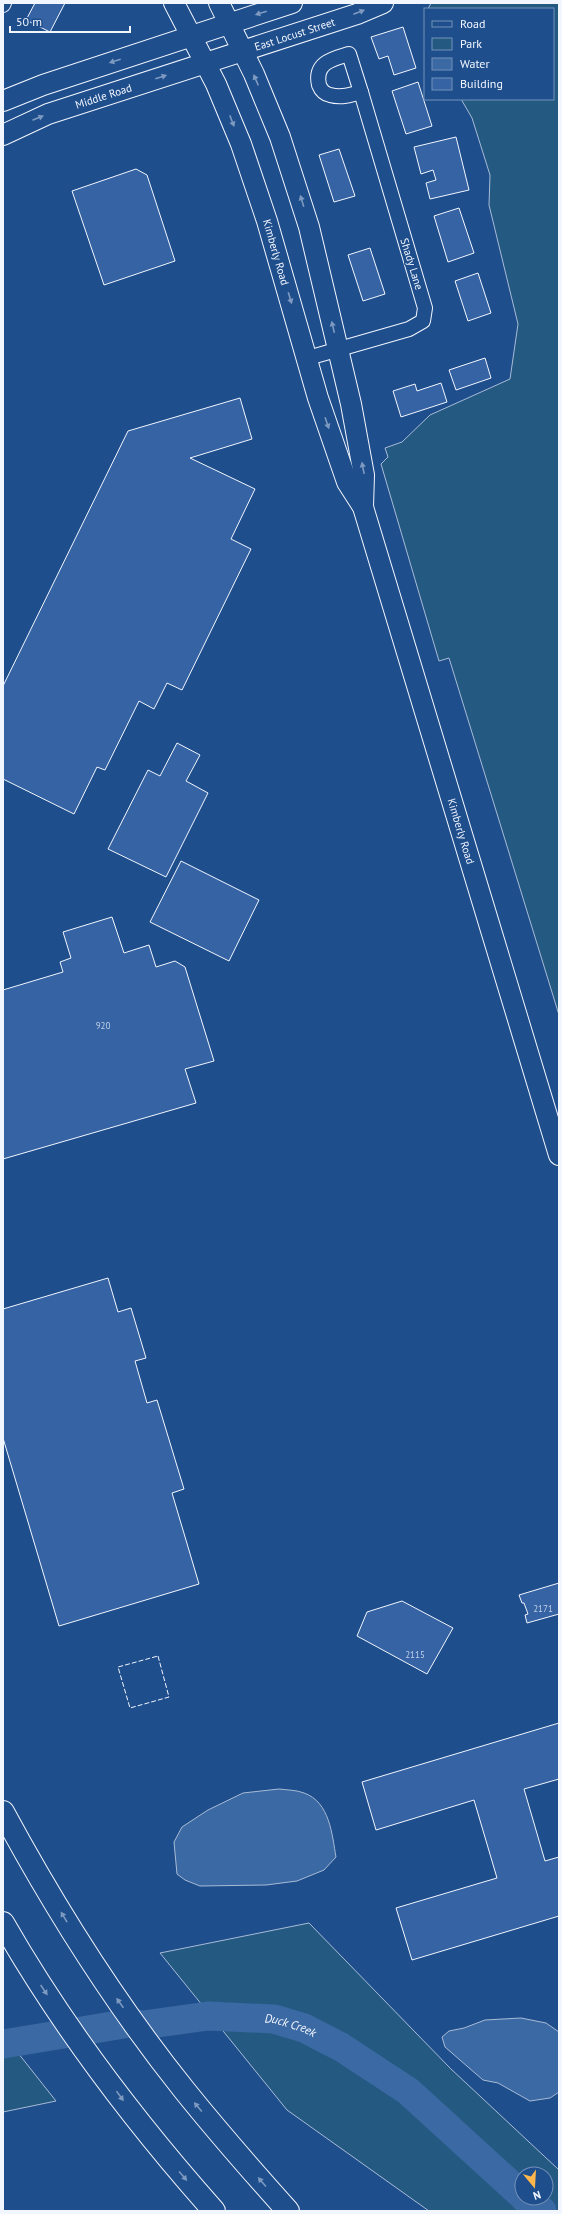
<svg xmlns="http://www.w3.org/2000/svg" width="562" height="2214" font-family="'PT Sans',sans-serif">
	<rect width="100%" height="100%" fill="#1f4e8c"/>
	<!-- green -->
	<g fill="#245a82" stroke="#a8bbd7" fill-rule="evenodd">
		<path d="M431,3H559V1015L449,658L439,661L381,464L388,457L385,448L402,442L430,415L510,379L518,324L489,205L490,175L472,118L461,99H553V9H428Z"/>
		<path d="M309,1923L451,2069L559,2170V2211H429L287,2110L160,1953ZM522,2174H546V2198H522Z"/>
		<path d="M3,2034L56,2101L3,2112Z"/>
	</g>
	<!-- water -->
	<g fill="#3b69a3" stroke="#a8bbd7">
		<path d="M279,1789C287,1790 297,1790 304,1793C330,1802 332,1835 336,1857L324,1870L297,1881L266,1885L200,1886L185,1880L177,1874L174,1842L182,1827L208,1810L243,1793Z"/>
		<path d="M521,2018L546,2023L559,2032V2092L550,2098L530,2101L498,2083L483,2080L445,2047L442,2037L449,2031L464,2028L485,2020Z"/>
	</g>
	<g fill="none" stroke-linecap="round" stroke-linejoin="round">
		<!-- river -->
		<g stroke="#3b69a3" stroke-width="29">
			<path id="s1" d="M3,2044L130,2023L143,2025L208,2016L274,2019L304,2028L341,2047L408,2091L522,2195"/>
			<path d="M525,2198L542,2211"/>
		</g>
	</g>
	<!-- building -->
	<g fill="#3563a3" stroke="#f2f6ff">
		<path d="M35,3H65L50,32L26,20Z"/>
		<path d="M403,27L416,68L394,75L388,56L379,59L371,37Z"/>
		<path d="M418,82L432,126L406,134L392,91Z"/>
		<path d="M456,137L469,190L430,199L426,183L436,180L433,170L421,174L414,147Z"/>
		<path d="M339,149L355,196L334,202L319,155Z"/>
		<path d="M136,169L147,175L175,261L104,285L72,191Z"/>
		<path d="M459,208L474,253L448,262L434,216Z"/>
		<path d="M370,248L385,294L363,301L348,255Z"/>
		<path d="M478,273L491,313L468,321L455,281Z"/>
		<path d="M485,358L491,378L456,390L449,370Z"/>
		<path d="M441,383L447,402L401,417L393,391L415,384L417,391Z"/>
		<path d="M240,398L252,439L190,458L255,489L231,539L251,549L182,690L167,683L154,709L139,701L105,770L97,767L74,814L3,779V686L128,431Z"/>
		<path d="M177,743L200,755L186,781L208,793L166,877L108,849L148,770L160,776Z"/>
		<path d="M181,861L259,900L229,961L150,922Z"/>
		<path d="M112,917L124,953L149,945L156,967L175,961L185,967L214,1061L185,1069L196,1103L3,1159V990L63,972L60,962L71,958L63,932Z"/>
		<path d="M108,1278L118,1312L131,1308L146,1358L135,1361L147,1403L157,1400L184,1489L172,1493L199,1584L59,1626L3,1438V1309Z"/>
		<path d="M559,1583V1614L527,1623L525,1615L528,1614L524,1603H522L519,1595Z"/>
		<path d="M402,1601L453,1628L427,1674L357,1636L367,1612Z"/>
		<path d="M559,1723V1779L524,1789L545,1861L559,1857V1916L412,1960L396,1908L497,1878L474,1800L376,1830L362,1782Z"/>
	</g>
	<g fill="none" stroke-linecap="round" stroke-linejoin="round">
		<!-- street casing -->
		<g stroke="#f2f6ff" stroke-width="16">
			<g id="street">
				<path d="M3,5L4,3"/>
				<path d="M349,54L361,92C351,95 341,98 330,95C325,94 321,90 319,85C314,63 332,59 349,54Z"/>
				<path d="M308,358L409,329L423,321L425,308L361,92"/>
			</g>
		</g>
		<!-- secondary casing -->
		<g stroke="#f2f6ff" stroke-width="22">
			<g id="secondary">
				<path id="s2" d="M174,3L216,84L241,144L267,221L318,398L347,482L363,507L559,1155"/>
				<path d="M219,3L254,74L280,137L309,227L351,404L364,475L363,507"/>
				<path d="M3,101L43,85L292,3"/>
				<path id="s3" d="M3,135L48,114L357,14L383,3"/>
			</g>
		</g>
		<!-- highway casing -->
		<g stroke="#f2f6ff" stroke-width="24">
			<g id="highway">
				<path d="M3,1812C56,1910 116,2005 185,2091C218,2132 253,2172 288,2211"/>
				<path d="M3,1923C62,2026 135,2122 214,2211"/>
			</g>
		</g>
		<!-- street -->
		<use href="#street" stroke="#1f4e8c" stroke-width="14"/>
		<!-- secondary -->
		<use href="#secondary" stroke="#1f4e8c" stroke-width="20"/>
		<!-- highway -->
		<use href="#highway" stroke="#1f4e8c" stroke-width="22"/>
		<!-- fence -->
		<path stroke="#f2f6ff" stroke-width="1" stroke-dasharray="5 2" stroke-linecap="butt" d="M158,1656L169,1697L130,1708L118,1667Z"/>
	</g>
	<!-- one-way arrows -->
	<defs><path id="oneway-solid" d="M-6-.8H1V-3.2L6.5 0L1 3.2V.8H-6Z"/></defs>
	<g fill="#7e9ac0">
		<use href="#oneway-solid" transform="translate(359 12) rotate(-21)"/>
		<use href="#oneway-solid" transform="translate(261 13) rotate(162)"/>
		<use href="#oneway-solid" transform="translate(115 61) rotate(162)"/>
		<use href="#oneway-solid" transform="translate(161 77) rotate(-18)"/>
		<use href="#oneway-solid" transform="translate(256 80) rotate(-113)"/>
		<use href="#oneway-solid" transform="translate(38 118) rotate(-23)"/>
		<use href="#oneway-solid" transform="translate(232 121) rotate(69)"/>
		<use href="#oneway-solid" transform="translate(302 201) rotate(-107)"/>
		<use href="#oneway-solid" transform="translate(290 298) rotate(73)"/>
		<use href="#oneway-solid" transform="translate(333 327) rotate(-103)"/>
		<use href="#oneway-solid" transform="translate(327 423) rotate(71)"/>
		<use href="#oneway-solid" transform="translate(363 468) rotate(-101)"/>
		<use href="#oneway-solid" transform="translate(64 1917) rotate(-121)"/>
		<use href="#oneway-solid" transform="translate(44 1990) rotate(56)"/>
		<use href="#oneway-solid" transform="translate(120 2003) rotate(-125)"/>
		<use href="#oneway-solid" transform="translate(120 2096) rotate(54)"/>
		<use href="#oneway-solid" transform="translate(198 2107) rotate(-130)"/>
		<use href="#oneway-solid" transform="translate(183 2176) rotate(49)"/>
		<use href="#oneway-solid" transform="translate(262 2182) rotate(-131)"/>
	</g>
	<g text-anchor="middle" stroke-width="3" stroke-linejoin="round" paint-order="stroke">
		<!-- number labels -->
		<g font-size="9" fill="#c3d1e8">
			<text x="103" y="1029">920</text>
			<text x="543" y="1612">2171</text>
			<text x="415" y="1658">2115</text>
		</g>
		<!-- street labels -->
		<g font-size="11" fill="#f2f6ff" stroke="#1f4e8c">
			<text dy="4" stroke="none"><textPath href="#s3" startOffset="309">East Locust Street</textPath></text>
			<text dy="4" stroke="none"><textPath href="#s3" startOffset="108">Middle Road</textPath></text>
			<text dy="4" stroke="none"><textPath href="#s2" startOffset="270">Kimberly Road</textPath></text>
			<text transform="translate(412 264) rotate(73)" y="4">Shady Lane</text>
			<text dy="4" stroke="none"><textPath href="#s2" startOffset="879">Kimberly Road</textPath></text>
		</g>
		<!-- water labels -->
		<g font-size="12" font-style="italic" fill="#f2f6ff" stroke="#1f4e8c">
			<text dy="4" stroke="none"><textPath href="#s1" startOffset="291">Duck Creek</textPath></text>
		</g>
	</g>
	<!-- border -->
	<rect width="562" height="2214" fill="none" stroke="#f2f6ff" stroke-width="8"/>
	<!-- legend -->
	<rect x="424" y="8" width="130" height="92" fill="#1f4e8c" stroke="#7391ba"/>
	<rect x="432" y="21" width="20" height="6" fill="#1f4e8c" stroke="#7391ba"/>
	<text x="460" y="28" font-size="12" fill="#f2f6ff">Road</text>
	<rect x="432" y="38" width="20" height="12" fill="#245a82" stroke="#7391ba"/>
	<text x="460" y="48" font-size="12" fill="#f2f6ff">Park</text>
	<rect x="432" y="58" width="20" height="12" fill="#3b69a3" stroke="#7391ba"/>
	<text x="460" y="68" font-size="12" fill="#f2f6ff">Water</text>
	<rect x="432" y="78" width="20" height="12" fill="#3563a3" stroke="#7391ba"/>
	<text x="460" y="88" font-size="12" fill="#f2f6ff">Building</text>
	<!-- north arrow -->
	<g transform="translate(534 2186) rotate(162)"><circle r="19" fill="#1f4e8c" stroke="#7391ba"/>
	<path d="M0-3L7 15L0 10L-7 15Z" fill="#ffb74d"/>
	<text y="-6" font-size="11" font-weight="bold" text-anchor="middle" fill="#f2f6ff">N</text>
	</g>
	<!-- scale -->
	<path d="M10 26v6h120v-6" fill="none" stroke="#f2f6ff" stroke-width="2"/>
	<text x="16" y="26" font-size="12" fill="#f2f6ff" stroke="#1f4e8c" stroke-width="3" paint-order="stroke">50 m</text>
</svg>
